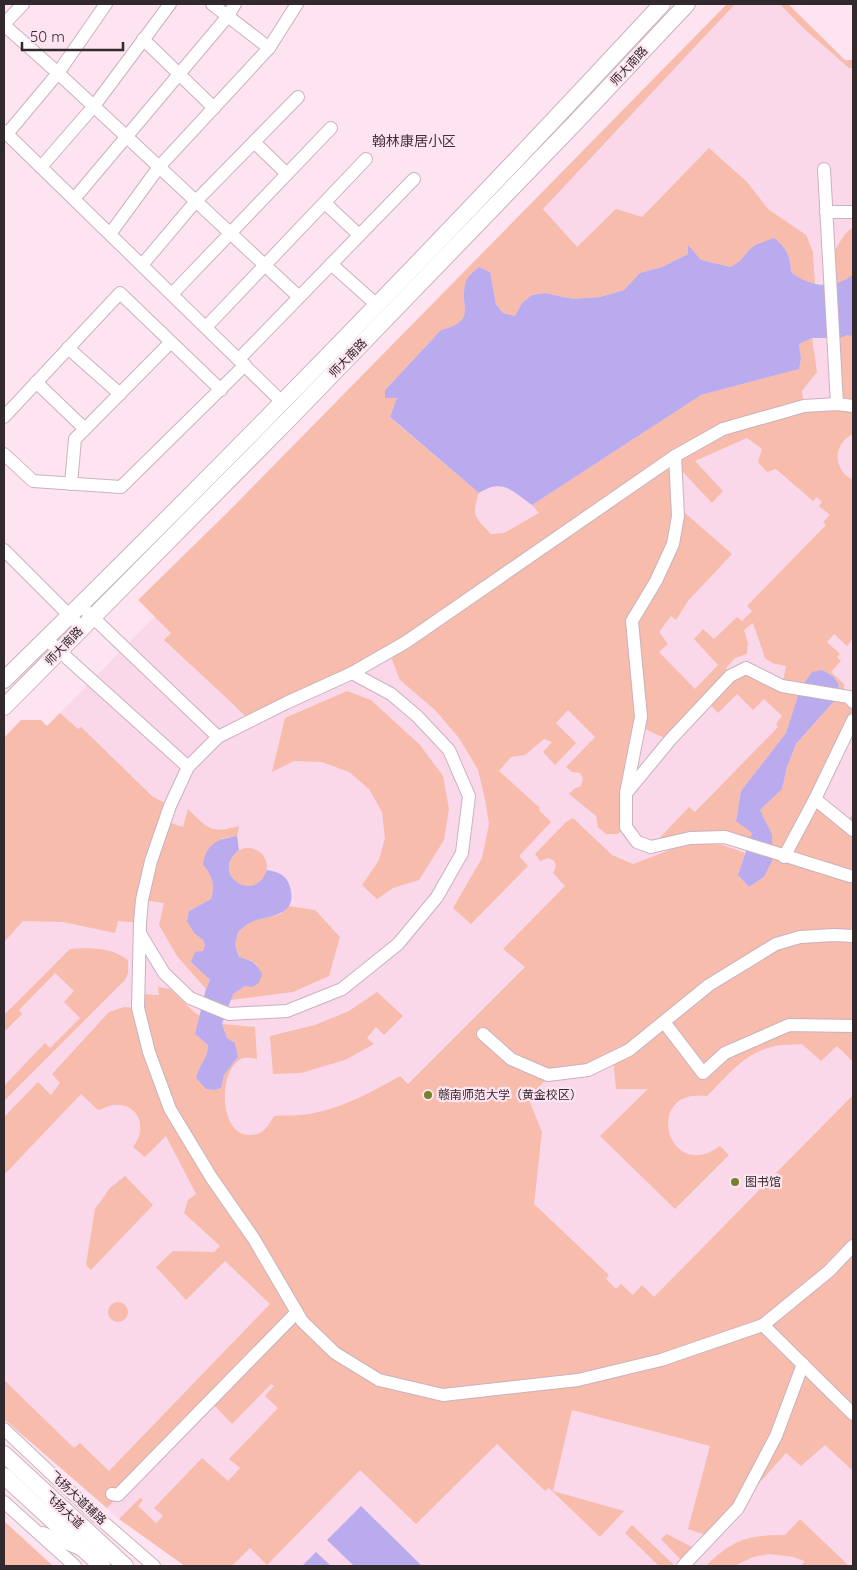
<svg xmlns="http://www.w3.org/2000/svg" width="857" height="1570" font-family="Quicksand,'Noto Sans SC',sans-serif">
	<rect width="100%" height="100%" fill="#fee4f1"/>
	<!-- built -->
	<path fill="#fad8ea" d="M727,4H788L845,60H853V1566H185L119,1519L4,1419V770L214,556L231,509Z"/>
	<!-- green -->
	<g fill="#f7bcab" fill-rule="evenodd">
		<path d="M727,4H735L543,209L577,247L616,209L642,217L709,148L747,182L768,209L806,235L813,252L815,285L802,280L791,272C790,256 787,248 774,239L755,245L749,250L740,261L731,267L701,260L688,246V254L662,267L640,273L624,290L600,297L573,299L545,293L532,295L522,303L515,316L503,313L496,304L490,272L479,267C474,271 468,276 466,282C458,307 479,320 441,330L385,390V397L397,398L390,417L395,422L479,493C471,515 475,518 491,534L504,533L539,513L532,505L701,395L799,369L801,359L799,344L812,338L817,372L802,391L804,406L837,404L829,259L845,234L853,227V434C832,444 833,470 853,480V638L847,646L834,634L827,642L840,654L837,657L841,661L831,672L844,684V697H849L853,702V722L815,799L845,824L853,814V1062L837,1046L821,1061L802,1044C793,1045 783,1044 775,1046C745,1052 728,1075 707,1096C642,1087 667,1185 720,1146L729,1155L675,1209L600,1136L648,1089H616L613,1058L588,1070L549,1075L529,1100L542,1132L534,1204L609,1275L606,1279L616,1289L621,1284L633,1295L642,1285L654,1297L853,1095V1471L825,1445L801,1466L786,1453L711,1537L688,1529L710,1446L572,1410L553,1491L624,1511L600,1537L549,1488L545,1491L497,1444L416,1524L360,1470L267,1565L250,1548L232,1566H185L119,1519L140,1498L143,1500L138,1506L156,1523L163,1516L154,1508L202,1458L228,1481L240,1468L229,1459L278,1408L265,1396L274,1386L271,1384L232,1424L210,1401L107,1508L4,1419V1380L74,1448L80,1443L109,1471L270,1304L225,1261L186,1300L156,1267L173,1251L214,1252L220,1246L184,1213L188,1200L196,1194L166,1136L145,1157L133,1147C146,1131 142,1105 117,1105C110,1104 105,1109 98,1110L81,1094L4,1175V1117L38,1082L51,1095L60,1083L52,1074L109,1012L124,1007L138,1008V994L159,995L158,987L170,989L193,1011L200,1016L195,1034L208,1045C208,1059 199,1064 196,1078L206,1089L215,1090L221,1088L224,1075L238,1057L235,1043L227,1038L222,1024L255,1027L257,1059C252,1058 246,1057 241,1059C218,1070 218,1137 251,1135C254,1135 259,1134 262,1132C267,1128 271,1121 274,1116C286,1115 298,1116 310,1114C343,1108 372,1092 400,1076L408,1084L525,967L503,949L565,886L553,873L556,866L554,861L549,858L540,861L535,854L566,822L573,818L612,855L633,864L691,842L723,845L745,853L738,875L749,887L764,877L772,861V834L760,810L782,789L787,767L796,744L835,700L839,685L833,676L822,670L812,673L800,689L786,733L741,791L736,820L752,833L748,845L725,837L690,838L651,847L689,807L695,812L778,727L776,724L782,716L764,699L753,710L737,694L718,713L707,701L670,740L653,733L639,725L626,793V827L618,834H606L598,827L596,816L569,794L574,789L581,786L583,778L580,773L572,772L566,767L595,737L568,710L556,723L576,743L555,765L543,752L552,742L544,739L525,755L511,757L499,771L540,808L539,810L551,822L519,856L528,866L471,924L453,908L482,858L489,824L485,799L478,770L459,738L435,710L400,680L389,652L352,673L286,703L250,721L232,703L164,640L171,633L138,600L231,509ZM747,438L762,449L758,462L767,472L776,469L813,501L817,497L822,502L819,506L830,515L823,522L826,525L747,606L752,611L742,621L737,617L714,639L703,629L694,639L718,665L695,689L659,652L668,644L659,632L671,616L676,620L688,601L732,554L684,512L680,469L712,503L723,491L695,461ZM753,623L765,658L772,663L786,666L782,686L746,668L730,675L726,668L735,658L747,654L748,643L744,630Z"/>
		<path d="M780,4H788L845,60H853V68H849L801,26Z"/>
		<path d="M347,691L371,700L420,745L443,776L449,809L444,840L419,880L393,888L377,899L362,885L379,860L385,838L382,812L369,789L349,772L322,762L294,761L272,772L285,718Z"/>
		<path d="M60,713L78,729L81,727L152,796L170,806L165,821L183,827L188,809C208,829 211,834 239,826L237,836L223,838L204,864C213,878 215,883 211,899L189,911L187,920L194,933L203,940L205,945L203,951L191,962L210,980L206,989L177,956L159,925L164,903L143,900L140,923L118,921L115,933L63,922L23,921L4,942V738L21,720H41L47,726Z"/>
		<circle cx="248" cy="867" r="19"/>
		<path d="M288,906L315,910L340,937L329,976L293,992L230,1000L233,994L245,986L258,966L250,960L239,957L235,945L238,932L252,921L281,914Z"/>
		<path d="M87,948C103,949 114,950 128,960V973L125,980L4,1101V1086L45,1043L50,1048L80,1018L64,1002L74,991L55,973L19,1010L22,1014L4,1032V1015L70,949Z"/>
		<path d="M377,992L403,1016L384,1035L376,1027L367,1038L374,1044L345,1060L301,1073L273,1074L270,1036L315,1025L349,1011Z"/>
		<path d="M125,1176L153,1205L91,1270L86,1265L95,1209L110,1188Z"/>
		<circle cx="118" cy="1312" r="10"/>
		<path d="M800,1519L849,1566H801L805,1561L793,1557L770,1554L753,1557L734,1566H706C732,1540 748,1535 785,1535Z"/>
		<path d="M4,1521L53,1566H4Z"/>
		<path d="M632,1525L675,1566H659L625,1533Z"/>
		<path d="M667,1534L692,1547L681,1560L661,1539Z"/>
	</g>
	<!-- water -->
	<g fill="#b9abee">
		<path d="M774,238C787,248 790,256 791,272C810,287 832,290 853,275V336L847,335L840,338H812L799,344L801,359L799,369L701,395L532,505C512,491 503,478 479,493L390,417L397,398H385V390L441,330C479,320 458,307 466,281C468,276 474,271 479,267L490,272L496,304L503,313L515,316L522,303L532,295L545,293L573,299L600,297L624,290L640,273L662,267L688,254V245L701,260L731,267L740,261L749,250L755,245Z"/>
		<path d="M822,670L833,676L839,685L835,700L796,744L787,767L782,789L760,810L772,834V861L764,877L749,887L738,875L752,833L736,821L741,791L786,733L800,689L812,672Z"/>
		<path d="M237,836L239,850C209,873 254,906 267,870C278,872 287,875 290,887C298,916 271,915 254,921C248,923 243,928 238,932L235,945L239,957C251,960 257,963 262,974L259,983L252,987L245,986L233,994L222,1024L227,1038L235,1043L238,1057L224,1075L221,1088L215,1090L206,1089L196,1078C199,1064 208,1059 208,1045L195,1034L206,989L210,980L191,962L195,952L203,951L205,945L203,940L194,933L187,921L189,911L211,899C215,883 213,878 203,864C207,843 218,839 237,836Z"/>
		<path d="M361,1506L422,1566H354L327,1540Z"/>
		<path d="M316,1552L331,1566H302Z"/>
	</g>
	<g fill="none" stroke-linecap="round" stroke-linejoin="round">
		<!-- minor casing -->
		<g stroke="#cab1be" stroke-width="14">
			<g id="minor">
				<path d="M212,4L269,48"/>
				<path d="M4,24L23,4"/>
				<path d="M4,25L58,73L299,297"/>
				<path d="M143,39L214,108"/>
				<path d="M4,131L282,402"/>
				<path d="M7,134L58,73L106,4"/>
				<path d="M254,142L287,174"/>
				<path d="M41,167L94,106L170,4"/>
				<path d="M824,169L837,404"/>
				<path d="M74,199L228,16L235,4"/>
				<path d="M325,203L359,235"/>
				<path d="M826,212H853"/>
				<path d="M110,234L159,167L269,48L297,4"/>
				<path d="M331,264L377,305"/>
				<path d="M142,265L196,201L298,97"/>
				<path d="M172,294L331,128"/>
				<path d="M206,327L366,159"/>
				<path d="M68,348L120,394"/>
				<path d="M239,359L414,179"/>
				<path d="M36,382L85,429"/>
				<path d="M853,406L837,404L804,406L723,429L675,456L406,642L352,673L286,703L218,737L188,767L170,806L151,861L142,900L140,923L138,1008L149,1052L170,1109L211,1177L254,1239L302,1321L335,1353L379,1380L443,1395L578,1380L661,1360L763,1325L853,1414"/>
				<path d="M4,417L120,293L221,390"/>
				<path d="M4,454L33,481L121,487L245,365"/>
				<path d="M675,456L678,516L673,544L656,581L632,621L641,717L626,793V827L637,842L651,847L690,838L725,837L850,876"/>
				<path d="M71,484L75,439L170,343"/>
				<path d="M4,550L75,621"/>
				<path d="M80,605L218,737"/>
				<path d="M46,639L188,767"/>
				<path d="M853,720L815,799L853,830"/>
				<path d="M628,791L670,740L730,676L746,668L782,686L849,697L853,702"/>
				<path d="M784,857L815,799"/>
				<path d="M141,935L164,973L190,998L229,1014L287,1011L342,989L398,944L437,897L462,853L469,796L449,750L417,716L391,694L352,673"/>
				<path d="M664,1022L703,1073L725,1053L789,1025L853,1026"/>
				<path d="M483,1034L511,1059L548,1075L588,1070L629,1050L709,985L776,944L800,937L834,935L853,936"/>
				<path d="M763,1325L829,1271L853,1246"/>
				<path d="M4,1429L93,1513L154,1566"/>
				<path d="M112,1494L118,1495L297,1312"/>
				<path d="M4,1502L75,1566"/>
				<path d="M43,1533L80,1549"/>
				<path d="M683,1566L738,1508L776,1436L803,1364"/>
			</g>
		</g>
		<!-- major casing -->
		<g stroke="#cab1be" stroke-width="18">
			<g id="major">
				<path d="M4,680C229,460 448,235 662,4"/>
				<path d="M4,707L289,419L574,124L687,4"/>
				<path d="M4,1454L125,1566"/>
				<path d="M4,1476L102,1566"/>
			</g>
		</g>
		<!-- minor -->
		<use href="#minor" stroke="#fff" stroke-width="12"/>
		<!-- major -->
		<use href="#major" stroke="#fff" stroke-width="16"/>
	</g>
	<!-- markers -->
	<g fill="#78802b" stroke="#fee4f1" stroke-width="2">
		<circle cx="428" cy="1095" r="5"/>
		<circle cx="735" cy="1182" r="5"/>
	</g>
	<g text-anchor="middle" stroke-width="4.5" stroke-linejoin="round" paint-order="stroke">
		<!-- street labels -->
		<g font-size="12" fill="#32292e" stroke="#fee4f1">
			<text transform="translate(629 66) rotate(-47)" y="4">师大南路</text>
			<text transform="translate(348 358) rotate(-46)" y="4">师大南路</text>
			<text transform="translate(64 646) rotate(-46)" y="4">师大南路</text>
			<text transform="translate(78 1498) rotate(43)" y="4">飞扬大道辅路</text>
			<text transform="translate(64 1510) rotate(43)" y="4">飞扬大道</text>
		</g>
		<!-- poi labels -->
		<g font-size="12" fill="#32292e" stroke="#fee4f1" text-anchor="start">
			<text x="438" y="1099">赣南师范大学（黄金校区）</text>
			<text x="745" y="1186">图书馆</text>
		</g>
		<!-- neighbourhood labels -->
		<g font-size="14" fill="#432f3a" stroke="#fee4f1">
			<text x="414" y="146">翰林康居小区</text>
		</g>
	</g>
	<!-- border -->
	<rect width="857" height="1570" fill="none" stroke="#32292e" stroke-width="10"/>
	<!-- scale -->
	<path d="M22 42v8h101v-8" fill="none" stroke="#32292e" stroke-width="2.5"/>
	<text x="30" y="42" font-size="15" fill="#32292e" stroke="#fee4f1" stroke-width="4" paint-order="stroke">50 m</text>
</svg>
